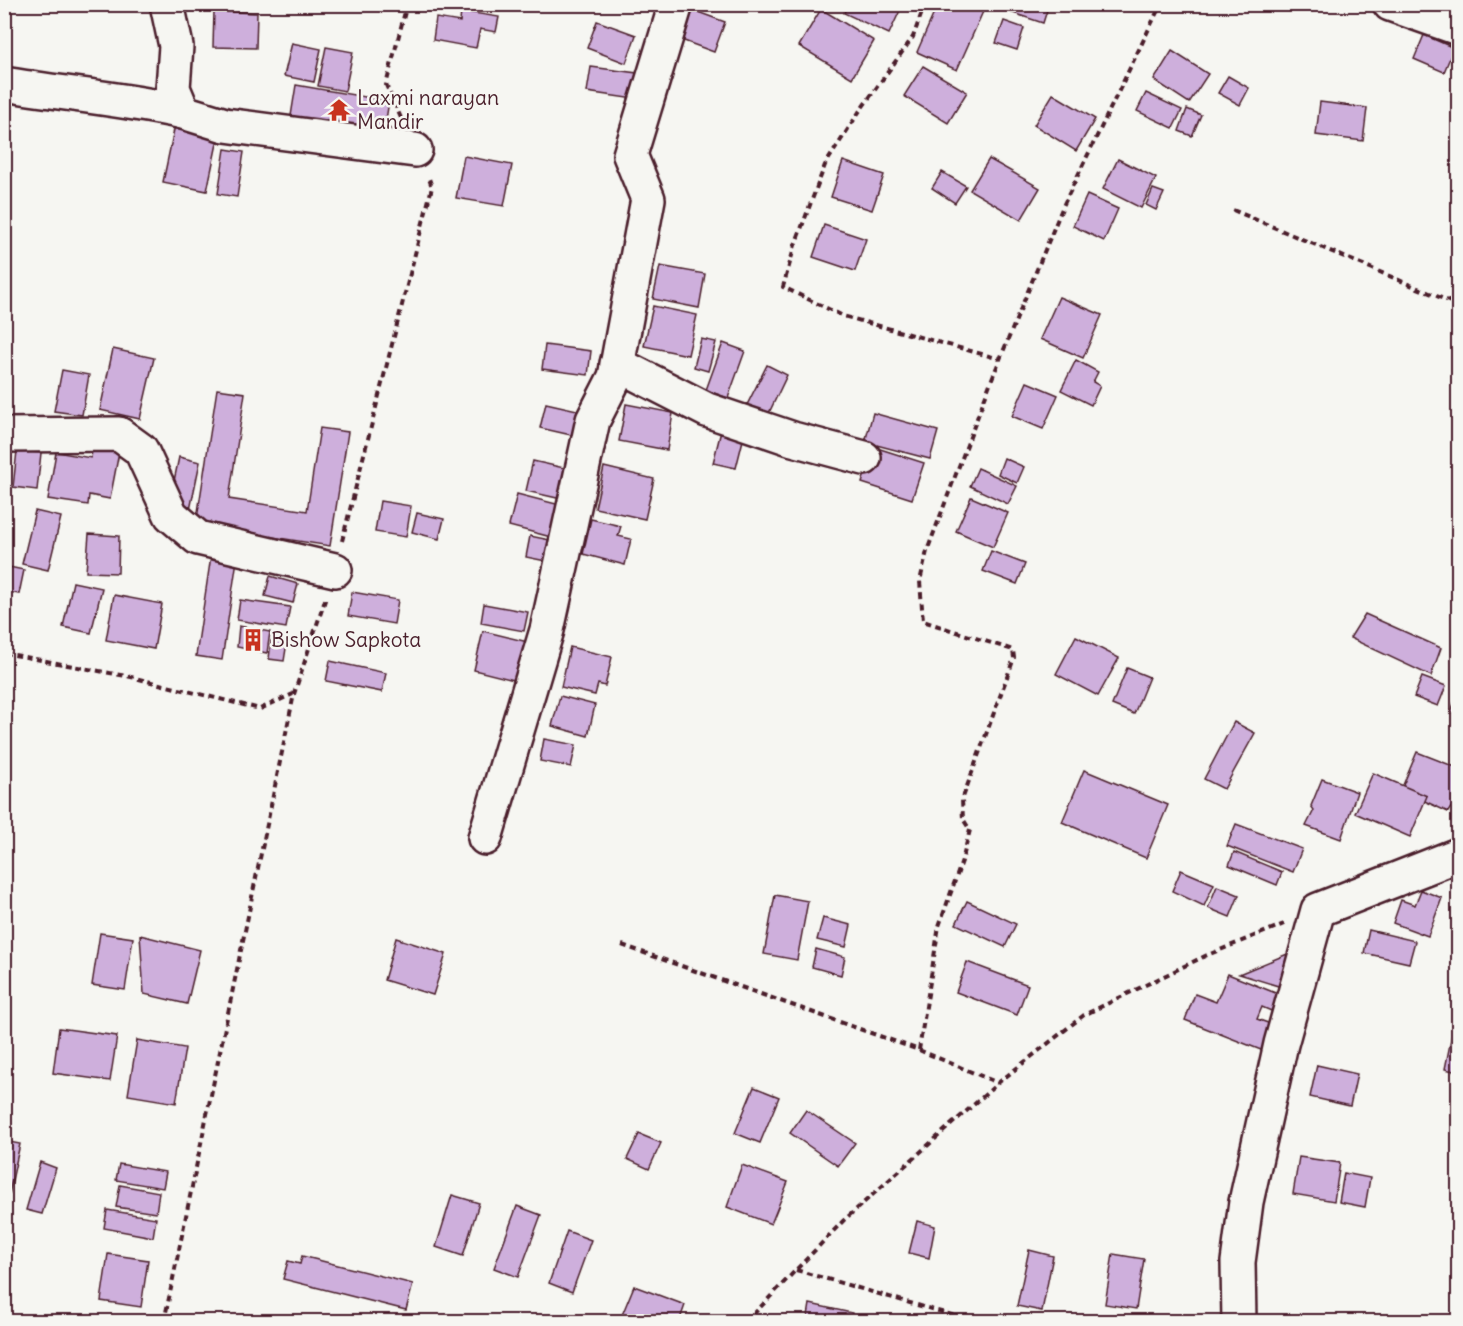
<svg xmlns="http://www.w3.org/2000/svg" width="1463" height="1326" font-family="Delius,sans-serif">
	<rect width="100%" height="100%" fill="#f6f6f2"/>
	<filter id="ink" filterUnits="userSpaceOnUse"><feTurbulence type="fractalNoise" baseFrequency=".0167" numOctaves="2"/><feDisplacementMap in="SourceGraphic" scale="12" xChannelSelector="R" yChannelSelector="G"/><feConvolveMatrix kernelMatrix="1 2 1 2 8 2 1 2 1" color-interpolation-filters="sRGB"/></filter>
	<g filter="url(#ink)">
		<!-- building -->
		<g fill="#ceafdc" stroke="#4a1f2b" stroke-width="1.5">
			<path d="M848,4H903L889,34L844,13Z"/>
			<path d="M938,4L985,7L957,70L917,52Z"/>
			<path d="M1009,4H1049L1043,23L1007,11Z"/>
			<path d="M687,8L725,22L714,52L676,38Z"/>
			<path d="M821,9L874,41L852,78L799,46Z"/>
			<path d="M214,11L257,13L256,48L213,47Z"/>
			<path d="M461,11L499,17L496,32L480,29L476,48L433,40L436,18L460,22Z"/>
			<path d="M597,21L636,35L626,63L587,48Z"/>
			<path d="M1004,21L1024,28L1017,50L996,43Z"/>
			<path d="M1424,35L1454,48L1444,72L1414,59Z"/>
			<path d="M292,43L321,49L314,82L284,76Z"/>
			<path d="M326,47L353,52L345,91L318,86Z"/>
			<path d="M1172,51L1208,74L1189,103L1154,80Z"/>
			<path d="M923,66L967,92L948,123L904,96Z"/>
			<path d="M591,67L637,73L634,99L587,92Z"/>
			<path d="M1228,76L1249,88L1240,105L1218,93Z"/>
			<path d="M296,85L389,101L384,132L291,116Z"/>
			<path d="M1146,93L1182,110L1173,128L1137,111Z"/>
			<path d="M1053,94L1095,119L1076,151L1034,125Z"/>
			<path d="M1320,102L1367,108L1363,141L1316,135Z"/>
			<path d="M1187,109L1201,115L1192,136L1179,131Z"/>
			<path d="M176,120L220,129L207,191L163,182Z"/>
			<path d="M225,149L244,152L237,197L218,194Z"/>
			<path d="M464,156L512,165L504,206L456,198Z"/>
			<path d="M989,159L1040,188L1021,220L970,190Z"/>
			<path d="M1118,159L1156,178L1141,208L1103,189Z"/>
			<path d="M843,161L884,175L872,210L831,197Z"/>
			<path d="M942,172L966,186L955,203L932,188Z"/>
			<path d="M1153,189L1164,193L1156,210L1146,205Z"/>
			<path d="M1087,195L1118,209L1104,241L1073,226Z"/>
			<path d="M824,225L866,239L855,271L813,257Z"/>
			<path d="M660,266L705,274L699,308L653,299Z"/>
			<path d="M1059,297L1102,315L1083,358L1040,339Z"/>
			<path d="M653,306L697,315L688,355L644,346Z"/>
			<path d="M701,339L716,342L708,371L694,367Z"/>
			<path d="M723,343L745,351L728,398L706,390Z"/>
			<path d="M545,345L591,351L588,375L542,369Z"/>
			<path d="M113,349L154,358L140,419L100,410Z"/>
			<path d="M1076,360L1098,372L1093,382L1100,386L1091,405L1061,390Z"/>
			<path d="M767,365L787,375L767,417L746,407Z"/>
			<path d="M62,370L89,375L82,415L54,411Z"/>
			<path d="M1027,382L1058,395L1043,429L1012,416Z"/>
			<path d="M217,389L245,393L229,499L307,511L320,428L348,432L330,546L196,525Z"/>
			<path d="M546,403L586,412L580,437L540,428Z"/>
			<path d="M626,404L673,413L667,450L619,441Z"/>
			<path d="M873,413L938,431L930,459L865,442Z"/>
			<path d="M722,427L745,432L736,468L713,463Z"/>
			<path d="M94,437L121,442L110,499L89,495L88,505L48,499L56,452L91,458Z"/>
			<path d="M874,447L924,463L912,499L862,483Z"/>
			<path d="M17,451L41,453L37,490L13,487Z"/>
			<path d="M179,457L200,462L190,510L169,505Z"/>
			<path d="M1004,458L1024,467L1017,483L998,474Z"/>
			<path d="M533,461L573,470L566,500L526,491Z"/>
			<path d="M604,467L654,479L645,519L595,508Z"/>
			<path d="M978,468L1017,486L1008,504L970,486Z"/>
			<path d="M517,494L564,506L555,538L509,526Z"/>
			<path d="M971,497L1008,513L993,547L956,531Z"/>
			<path d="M380,501L411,506L406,537L375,532Z"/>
			<path d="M35,511L61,517L48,570L22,564Z"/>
			<path d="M417,513L444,519L439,539L412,532Z"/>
			<path d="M591,519L621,526L618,536L631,539L625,565L583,554Z"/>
			<path d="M89,534L119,536L118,573L86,572Z"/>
			<path d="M530,536L555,541L551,562L526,557Z"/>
			<path d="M991,551L1025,564L1017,584L983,571Z"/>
			<path d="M211,556L237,560L222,660L196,656Z"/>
			<path d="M4,566L24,570L19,594L4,591Z"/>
			<path d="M270,576L298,584L293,603L265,596Z"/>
			<path d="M73,582L102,588L91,633L63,627Z"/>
			<path d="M352,592L398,600L394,624L348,616Z"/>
			<path d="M114,595L162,604L154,649L106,640Z"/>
			<path d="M240,600L290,607L286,628L237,620Z"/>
			<path d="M484,604L528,612L524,631L481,623Z"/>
			<path d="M1365,614L1441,648L1431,676L1350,638Z"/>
			<path d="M239,626L270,632L267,653L237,647Z"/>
			<path d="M483,631L528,642L518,681L474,670Z"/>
			<path d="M1076,636L1119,658L1098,696L1056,674Z"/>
			<path d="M271,641L287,642L284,661L269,659Z"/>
			<path d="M570,647L612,657L605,686L598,684L595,695L561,687Z"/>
			<path d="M330,661L386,673L382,692L326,681Z"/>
			<path d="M1127,668L1149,677L1134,714L1112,705Z"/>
			<path d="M1422,677L1446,686L1438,706L1414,697Z"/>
			<path d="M1458,692V715L1451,712Z"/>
			<path d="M560,696L595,705L588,736L552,726Z"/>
			<path d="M1234,722L1255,733L1224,789L1204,779Z"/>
			<path d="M544,739L576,745L571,767L540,761Z"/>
			<path d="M1417,752L1458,768V804L1454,803L1448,812L1401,790Z"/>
			<path d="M1084,770L1168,805L1146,858L1062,822Z"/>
			<path d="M1373,773L1427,796L1410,837L1355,813Z"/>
			<path d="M1322,779L1357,792L1341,839L1306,826L1314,810L1311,806Z"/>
			<path d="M1236,824L1302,849L1293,872L1227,846Z"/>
			<path d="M1234,852L1282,872L1277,885L1229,865Z"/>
			<path d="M1181,870L1214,884L1204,906L1172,891Z"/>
			<path d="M1217,886L1239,895L1230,917L1208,908Z"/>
			<path d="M1421,890L1442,898L1428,936L1393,923L1401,900L1415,905Z"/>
			<path d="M775,895L808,901L797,960L764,954Z"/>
			<path d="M967,901L1016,924L1005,947L956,924Z"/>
			<path d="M823,918L851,925L846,947L817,940Z"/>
			<path d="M1369,930L1415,941L1409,963L1364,953Z"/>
			<path d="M100,933L133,938L125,990L92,985Z"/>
			<path d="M140,935L200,950L187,1004L144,994Z"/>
			<path d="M396,938L446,954L433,995L384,980Z"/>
			<path d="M816,949L845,957L841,975L812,967Z"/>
			<path d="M1297,950L1288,989L1239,974Z"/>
			<path d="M967,962L1028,985L1017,1015L956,992Z"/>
			<path d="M1228,974L1283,996L1276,1013L1262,1007L1257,1019L1276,1026L1266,1052L1185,1020L1195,994L1216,1002Z"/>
			<path d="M1455,1019L1458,1020V1072L1445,1069Z"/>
			<path d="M59,1028L117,1036L110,1081L53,1073Z"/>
			<path d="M137,1040L185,1048L176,1103L128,1095Z"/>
			<path d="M1317,1065L1357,1074L1350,1106L1310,1097Z"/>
			<path d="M754,1087L779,1097L760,1143L735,1133Z"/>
			<path d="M806,1110L855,1143L838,1166L790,1133Z"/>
			<path d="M639,1134L661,1143L649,1169L627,1159Z"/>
			<path d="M4,1141L20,1144L9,1194L4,1193Z"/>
			<path d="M1299,1157L1340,1163L1334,1201L1293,1194Z"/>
			<path d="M40,1162L56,1168L42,1214L26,1210Z"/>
			<path d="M119,1164L166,1172L163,1188L116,1180Z"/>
			<path d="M742,1165L788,1182L771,1224L727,1207Z"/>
			<path d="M1344,1173L1370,1178L1365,1207L1339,1202Z"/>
			<path d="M120,1185L159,1192L156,1213L116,1207Z"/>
			<path d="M452,1195L479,1203L463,1256L436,1247Z"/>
			<path d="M517,1206L541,1215L518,1277L494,1268Z"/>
			<path d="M107,1210L156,1218L153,1237L104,1228Z"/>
			<path d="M917,1221L935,1226L929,1258L909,1253Z"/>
			<path d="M567,1231L591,1240L572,1292L549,1283Z"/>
			<path d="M1029,1250L1053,1256L1042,1311L1017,1306Z"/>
			<path d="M108,1254L148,1260L141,1307L101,1301Z"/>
			<path d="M1113,1254L1144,1259L1136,1309L1105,1304Z"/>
			<path d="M302,1256L413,1284L406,1310L283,1279L288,1261L300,1264Z"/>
			<path d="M634,1286L685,1305L679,1322H639L622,1315Z"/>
			<path d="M810,1304L852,1313L850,1322H807Z"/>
			<path d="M913,1317L932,1320V1322H912Z"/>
		</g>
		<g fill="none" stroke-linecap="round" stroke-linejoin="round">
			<!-- minor casing -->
			<g stroke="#4a1f2b" stroke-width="38">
				<g id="minor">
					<path d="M167,4L176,46L173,88L183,112L225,125L415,150"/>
					<path d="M1390,4L1458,28"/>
					<path d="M4,84C64,94 125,99 183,112"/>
					<path d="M617,364L707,410L793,439L864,458"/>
					<path d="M4,435L119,434L141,450L171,515L198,538L335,570"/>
					<path d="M485,838L547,630L593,420L615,377L648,199L630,155L676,4"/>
					<path d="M1239,1322L1238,1262L1246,1202L1281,1044L1318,910L1458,855"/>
				</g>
			</g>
			<!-- path -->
			<g stroke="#4a1f2b" stroke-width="4" stroke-dasharray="6 4.5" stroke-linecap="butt">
				<path d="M925,4L913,37L859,112L825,165L795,245L783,287L843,316L1000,359"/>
				<path d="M401,118L386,85L407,4"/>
				<path d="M1233,210L1458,305"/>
				<path d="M342,541L432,187L428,176"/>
				<path d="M4,653L131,677L260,709L293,694"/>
				<path d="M622,945L919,1050L998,1083"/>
				<path d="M919,1050L939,926L962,861L970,830L963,819L962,800L1014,658L1013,650L923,621L920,581L927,551L991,381L1063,206L1161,4"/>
				<path d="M796,1270L976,1322"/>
				<path d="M164,1322L294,694L326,597"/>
				<path d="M746,1322L843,1221L998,1083L1084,1015L1205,956L1284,924"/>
			</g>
			<!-- minor -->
			<use href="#minor" stroke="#f6f6f2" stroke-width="33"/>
		</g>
	</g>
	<!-- icons -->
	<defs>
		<g id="temple-bare" transform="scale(1.8)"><path d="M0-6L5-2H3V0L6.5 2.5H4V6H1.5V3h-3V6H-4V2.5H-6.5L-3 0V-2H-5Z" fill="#c8321e" stroke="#f6f6f2" stroke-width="2.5" paint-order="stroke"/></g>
		<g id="building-bare" transform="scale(1.8)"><path d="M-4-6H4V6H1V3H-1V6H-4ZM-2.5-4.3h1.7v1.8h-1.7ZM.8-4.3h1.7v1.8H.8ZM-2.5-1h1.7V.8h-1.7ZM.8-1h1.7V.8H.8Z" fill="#c8321e" stroke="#f6f6f2" stroke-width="2.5" paint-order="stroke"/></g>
	</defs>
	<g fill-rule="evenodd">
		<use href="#temple-bare" x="339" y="110"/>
		<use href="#building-bare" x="253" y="640"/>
	</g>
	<g text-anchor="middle" stroke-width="5" stroke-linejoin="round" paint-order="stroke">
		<!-- poi labels -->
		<g font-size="21" fill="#4a1f2b" stroke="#f6f6f2" text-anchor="start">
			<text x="357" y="105">Laxmi narayan<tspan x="357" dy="24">Mandir</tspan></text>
			<text x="271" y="647">Bishow Sapkota</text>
		</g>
	</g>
	<!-- margin -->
	<rect width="1463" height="1326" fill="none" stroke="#f6f6f2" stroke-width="24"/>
	<rect x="12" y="12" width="1439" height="1302" fill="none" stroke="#4a1f2b" stroke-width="2" filter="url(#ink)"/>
</svg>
